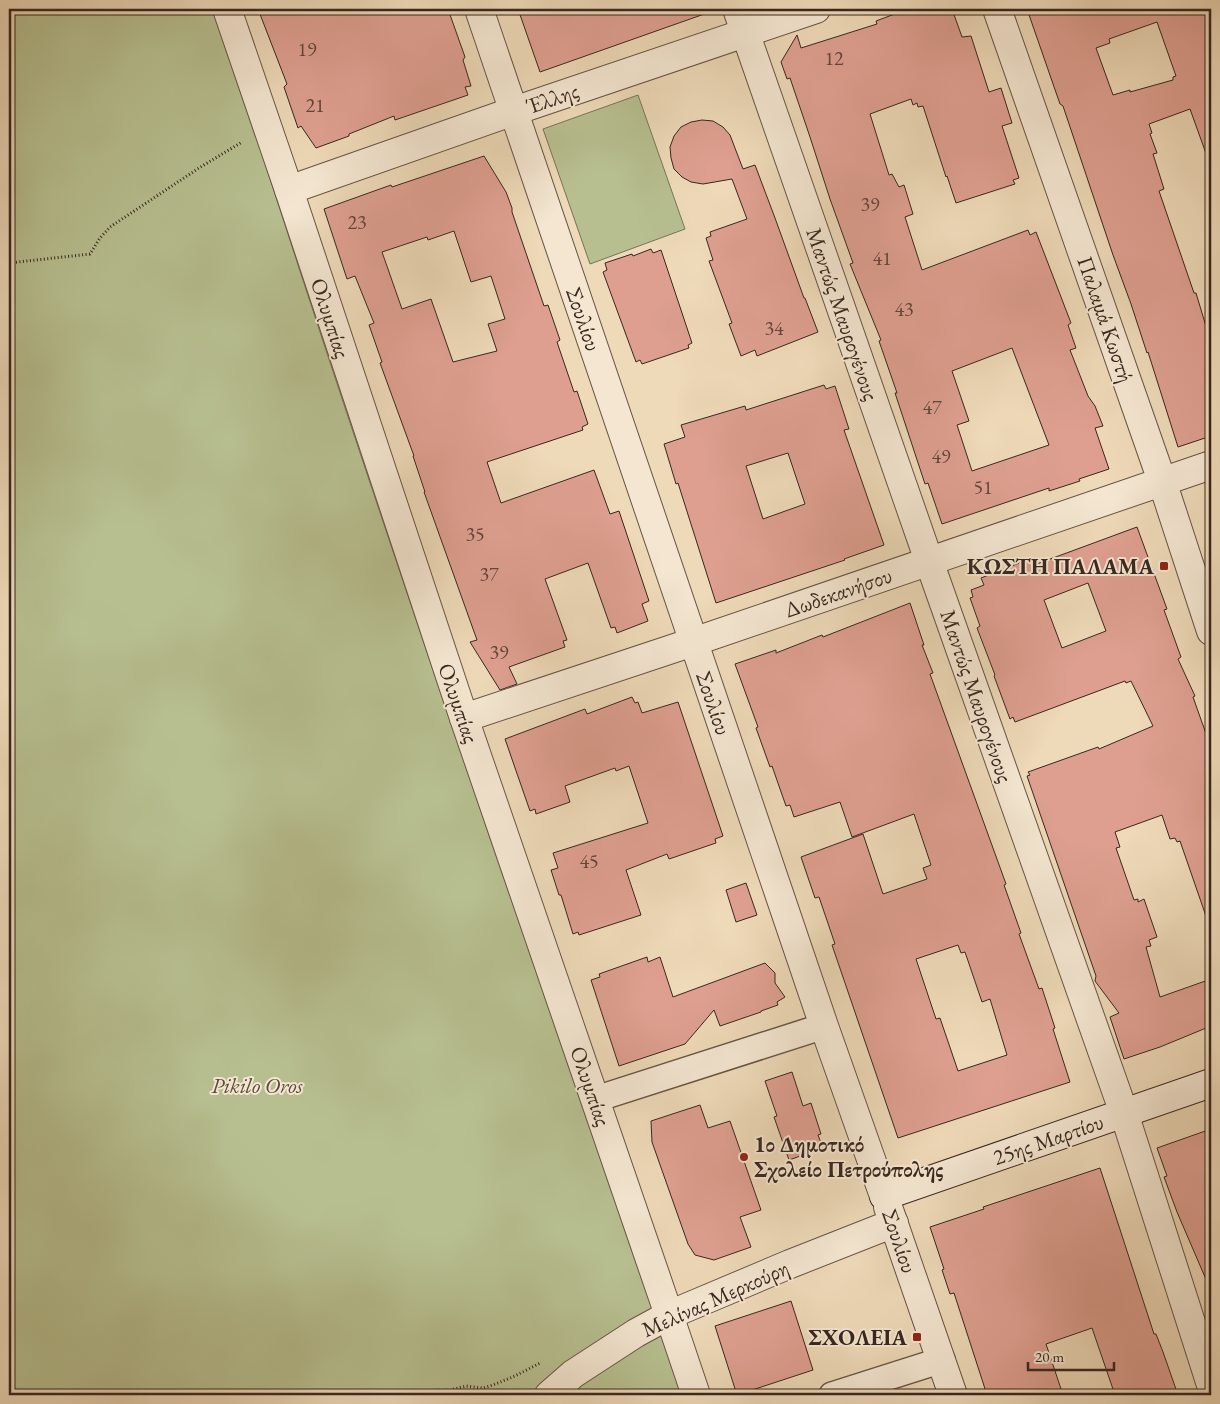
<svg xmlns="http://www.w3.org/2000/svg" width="1220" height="1404" font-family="'EB Garamond',serif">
	<rect width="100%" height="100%" fill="#eed9b8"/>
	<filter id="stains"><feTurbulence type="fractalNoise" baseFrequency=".004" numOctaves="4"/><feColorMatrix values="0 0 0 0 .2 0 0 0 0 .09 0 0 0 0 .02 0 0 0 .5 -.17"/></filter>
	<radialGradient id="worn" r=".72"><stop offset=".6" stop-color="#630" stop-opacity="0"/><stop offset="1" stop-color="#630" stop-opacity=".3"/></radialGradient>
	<!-- green -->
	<g fill="#b7bf90" stroke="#787358">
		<path d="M9,9H216C362,474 524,934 682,1395H9Z"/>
		<path d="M638,95L685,229L590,264L543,129Z"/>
	</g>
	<!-- building -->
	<g fill="#de9f90" stroke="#38271f" fill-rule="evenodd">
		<path d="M258,9H448L465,57L463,60L471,86L465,87L468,95L395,120L394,116L349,134V136L316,148L301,126L298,128L284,87L287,84Z"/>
		<path d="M518,9H710V12L540,72Z"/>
		<path d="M908,9H952L962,37L971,36L989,92L1001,88L1012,123L1002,126L1019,178L1013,180L1015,184L956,203L947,176L946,177L923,106L918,107L917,103L913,105L911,99L870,114L889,175L892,174L899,187L904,185L913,214L905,217L922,270L1028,230L1030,235L1036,232L1071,323L1068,325L1076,348L1070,350L1088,396L1095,406L1103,426L1095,428L1109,469L1079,479L1080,481L1049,491V488L942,524L928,483L925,484L895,393H897L879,341L881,340L850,264L853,263L830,199L810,137L790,78L787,79L781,62L797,35L801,48L877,24L876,21ZM1012,348L1049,445L972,471L957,425L969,421L952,371Z"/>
		<path d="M1027,9H1206L1207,13L1211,12V158L1208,159L1190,109L1149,124L1152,133L1150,134L1157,153L1153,154L1164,189L1159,191L1194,293H1196L1208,333L1206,334L1211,350V436L1178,447L1148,352L1147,353L1131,304L1113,255L1063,106L1060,104ZM1157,22L1176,76L1173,77V80L1130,92V90L1113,95L1096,48L1110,43L1109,39Z"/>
		<path d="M702,120L713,121L723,127L730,135L743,169L755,165L775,218L804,298H805L818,332L757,356L755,350L741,356L729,324L732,323L709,261L713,260L706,238L711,236L710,232L747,219L732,179L703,184L691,182L682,177L674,169L671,158L670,147L674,136L681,127L691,122Z"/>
		<path d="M484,156L506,192L512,208V212L544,306L548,305L560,340L557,342L574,392L577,391L588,424L582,427L583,430L487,462L501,503L594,470L610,514L619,511L649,601L642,604L648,621L617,633L615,627L611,628L588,563L545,579L567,640L563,641L565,647L509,667L517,684L500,690L470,642L477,640L424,492H425L413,456H414L380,363L382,362L369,325L374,323L355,276L347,279L324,209L391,185L392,187ZM454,231L471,282L491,276L505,319L488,324L497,351L453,362L431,299L402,309L382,252L427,237L428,240Z"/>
		<path d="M651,249L653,253L661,250L692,343L688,345L689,348L642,364L640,360L636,362L603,272L607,270L605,263L632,254L633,256Z"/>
		<path d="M824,385L826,389L835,386L849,429L844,430L884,545L844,559L845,560L716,603L678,483L676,484L664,444L685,437L681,425L745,406L746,410ZM788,453L805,504L763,519L746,466Z"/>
		<path d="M1137,527L1167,609L1164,610L1181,657L1178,659L1195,696L1193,697L1210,745L1206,746L1211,763V921L1208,922L1180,841L1177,842L1175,838L1170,839L1162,815L1115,832L1120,847L1116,848L1134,900L1138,899V902L1144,899L1157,937L1149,940L1151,946L1146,947L1160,997L1211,979V1026L1160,1047L1124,1059L1110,1017L1119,1013L1095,981L1096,976L1027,776L1030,775L1028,772L1098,747L1099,749L1153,726L1131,681L1126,683L1125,681L1015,722L1013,717L1010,719L994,676L995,675L977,628L980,626L970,598L973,597L971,590L984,585L981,578L1032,558L1034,565ZM1088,583L1106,631L1062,648L1044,600Z"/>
		<path d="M910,603L924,645H922L933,673L930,674L1006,884L1004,885L1021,933L1019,934L1039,989L1042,988L1055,1028L1053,1029L1070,1082L898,1138L832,945L835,944L819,897L815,898L801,857L863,834L883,894L927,879L923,868L931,865L914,814L852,837L840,802L794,817L790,805L786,806L772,766L770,767L756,728L758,727L735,664L776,650V653L822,635L823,637ZM958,945L961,953L965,952L982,1002L990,999L1007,1055L958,1071L940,1018L936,1019L916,959Z"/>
		<path d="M632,697L635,703L638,702L642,713L678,702L723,836L715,839L716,843L669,859L667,854L626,870L641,915L579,935L578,932L573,934L561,895H559L551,870L558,868L553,853L648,823L629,766L616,771L615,768L565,786L570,802L536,814L535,809L530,811L505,739L585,709L587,714Z"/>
		<path d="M746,883L757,915L736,922L726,890Z"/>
		<path d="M647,957L648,962L660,957L673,997L765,963L775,973V983L785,997L777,1002L778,1005L761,1011V1012L720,1026L714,1010L685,1044L619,1066L591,980L600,977L599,974Z"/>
		<path d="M792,1072L803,1106L811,1103L821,1134L818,1135L823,1148L789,1160L774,1117L777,1116L765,1081Z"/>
		<path d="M700,1105L708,1128L730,1121L761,1210L740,1217L751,1247L714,1260L695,1255L688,1244L652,1142L651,1121Z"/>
		<path d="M1211,1129V1291L1177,1212L1164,1177L1167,1176L1157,1148Z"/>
		<path d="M1100,1168L1154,1334H1156L1163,1352L1178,1395H1115L1092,1328L1046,1344L1063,1395H987L954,1293L950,1294L942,1270L944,1269L930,1227L984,1209L983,1207Z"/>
		<path d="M791,1301L813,1370L737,1395L715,1326Z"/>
	</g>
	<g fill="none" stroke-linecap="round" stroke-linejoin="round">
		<!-- pedestrian casing -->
		<g stroke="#665445" stroke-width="28">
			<g id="pedestrian">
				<path d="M596,1099L824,1026"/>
				<path d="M832,1395L942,1360"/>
			</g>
		</g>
		<!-- minor casing -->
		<g stroke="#665445" stroke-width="30">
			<g id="minor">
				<path d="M227,9L289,190L464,718L669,1315L636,1333L573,1374L549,1395"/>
				<path d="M479,9L824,1026L884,1196"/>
				<path d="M737,9L929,561L1124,1113L1211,1385"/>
				<path d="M997,9L1162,481L1211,631"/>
				<path d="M289,190L514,111L816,9"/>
				<path d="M464,718L693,642L1211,465"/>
			</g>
		</g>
		<!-- tertiary casing -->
		<g stroke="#665445" stroke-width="30">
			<g id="tertiary">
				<path d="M888,1207L953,1395"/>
				<path d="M696,1395L669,1315L790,1264L894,1223"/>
			</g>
		</g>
		<!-- secondary casing -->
		<g stroke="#38271f" stroke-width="30">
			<path id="secondary" d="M884,1196L1211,1083"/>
		</g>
		<!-- path -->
		<g stroke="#38271f" stroke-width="3" stroke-dasharray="1 2.5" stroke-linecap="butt">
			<path d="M9,263L90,254L100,238L110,227L199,168L242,142"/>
			<path d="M9,1394L12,1395"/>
			<path d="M387,1395L411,1391L450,1390L466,1386L483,1388L493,1385L515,1376L540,1363"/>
		</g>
		<!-- pedestrian -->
		<use href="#pedestrian" stroke="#f4e6d1" stroke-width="25"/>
		<!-- minor -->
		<use href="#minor" stroke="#f4e6d1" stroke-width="28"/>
		<!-- tertiary -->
		<use href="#tertiary" stroke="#f4e6d1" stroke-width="28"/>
		<!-- secondary -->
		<use href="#secondary" stroke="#f4e6d1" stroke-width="28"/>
	</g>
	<!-- markers -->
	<g fill="#8f2418" stroke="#f4e6d1" stroke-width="2">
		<rect x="1159" y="561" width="10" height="10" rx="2.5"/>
		<circle cx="744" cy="1157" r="5"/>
		<rect x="912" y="1332" width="10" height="10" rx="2.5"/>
	</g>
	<g text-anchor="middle" stroke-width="4" stroke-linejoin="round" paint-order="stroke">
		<!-- number labels -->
		<g font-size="20" fill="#62453b">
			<text x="307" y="56">19</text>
			<text x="834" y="65">12</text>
			<text x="315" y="112">21</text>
			<text x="870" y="211">39</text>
			<text x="357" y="229">23</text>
			<text x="882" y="265">41</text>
			<text x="904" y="316">43</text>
			<text x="774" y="335">34</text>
			<text x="932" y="414">47</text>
			<text x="941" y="463">49</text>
			<text x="983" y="494">51</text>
			<text x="475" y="541">35</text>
			<text x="489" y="581">37</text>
			<text x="499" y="659">39</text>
			<text x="589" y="868">45</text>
		</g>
		<!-- street labels -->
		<g font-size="22" fill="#38271f" stroke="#f4e6d1">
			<text transform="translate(552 98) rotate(-19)" y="8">Έλλης</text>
			<text transform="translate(843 314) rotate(71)" y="8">Μαντώς Μαυρογένους</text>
			<text transform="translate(331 318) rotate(72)" y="8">Ολυμπίας</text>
			<text transform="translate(584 319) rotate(71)" y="8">Σουλίου</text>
			<text transform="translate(1106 319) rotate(71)" y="8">Παλαμά Κωστή</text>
			<text transform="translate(838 592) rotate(-19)" y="8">Δωδεκανήσου</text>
			<text transform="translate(977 696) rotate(71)" y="8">Μαντώς Μαυρογένους</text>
			<text transform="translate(459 703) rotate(71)" y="8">Ολυμπίας</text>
			<text transform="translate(714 703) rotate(71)" y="8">Σουλίου</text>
			<text transform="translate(591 1086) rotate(71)" y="8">Ολυμπίας</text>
			<text transform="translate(1048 1139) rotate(-19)" y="8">25ης Μαρτίου</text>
			<text transform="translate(900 1241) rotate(71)" y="8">Σουλίου</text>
			<text transform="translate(715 1298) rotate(-24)" y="8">Μελίνας Μερκούρη</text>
		</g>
		<!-- poi labels -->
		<g font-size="22" font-weight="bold" fill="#38271f" stroke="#f4e6d1" text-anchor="end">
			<text x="1154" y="574">ΚΩΣΤΗ ΠΑΛΑΜΑ</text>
			<text x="754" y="1152" text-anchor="start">1ο Δημοτικό<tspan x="754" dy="25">Σχολείο Πετρούπολης</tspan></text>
			<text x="907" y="1345">ΣΧΟΛΕΙΑ</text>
		</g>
		<!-- park labels -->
		<g font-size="22" font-style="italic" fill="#584d3b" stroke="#f4e6d1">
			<text x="257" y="1093">Pikilo Oros</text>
		</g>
	</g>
	<!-- margin -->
	<rect width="1220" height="1404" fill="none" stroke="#eed9b8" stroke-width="30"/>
	<rect x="10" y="10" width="1200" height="1384" fill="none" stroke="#38271f" stroke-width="2.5"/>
	<rect x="15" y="15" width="1190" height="1374" fill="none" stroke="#38271f"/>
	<!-- scale -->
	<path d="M1028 1362v8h86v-8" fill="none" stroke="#38271f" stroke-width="2.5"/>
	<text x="1035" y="1362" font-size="15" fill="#38271f" stroke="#f4e6d1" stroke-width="4" paint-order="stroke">20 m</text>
	<rect width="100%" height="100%" filter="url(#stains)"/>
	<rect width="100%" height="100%" fill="url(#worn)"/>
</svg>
